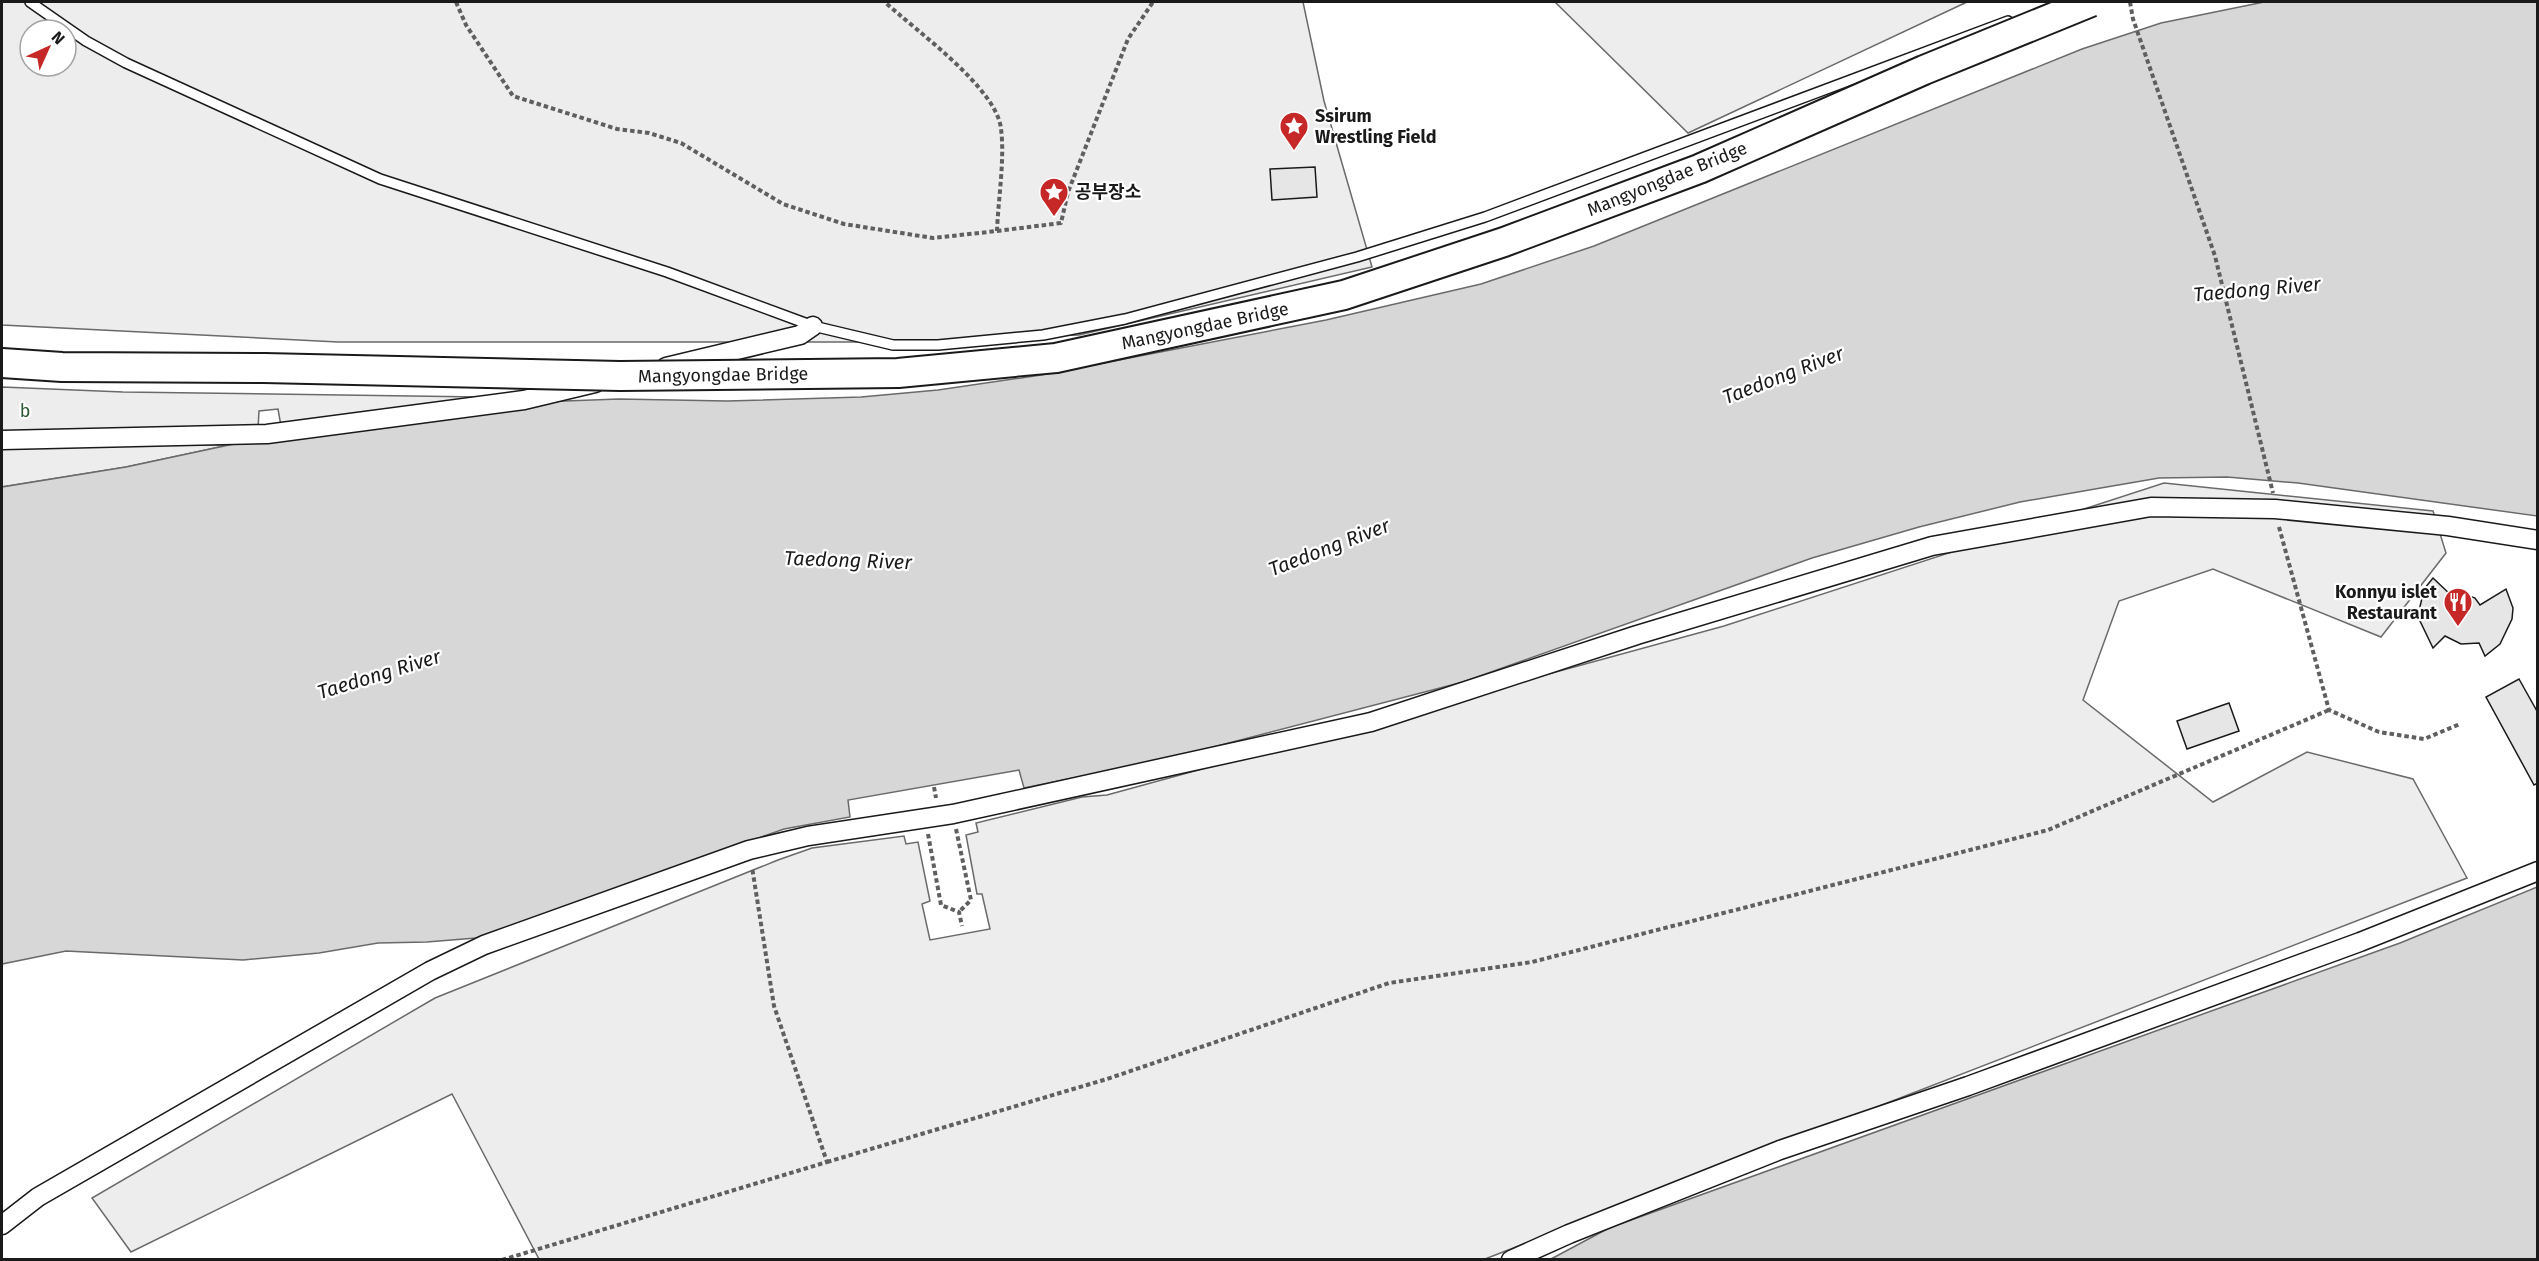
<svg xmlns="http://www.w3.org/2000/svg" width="2539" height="1261" font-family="'Fira Sans','Noto Sans KR',sans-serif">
	<rect width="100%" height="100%" fill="#fff"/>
	<!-- built -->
	<g fill="#ededed" stroke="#6a6a6a" stroke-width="1.5" fill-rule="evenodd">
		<path d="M2,2H1303L1324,101L1372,267L1079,335L877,342H338L2,325ZM30,30H66V66H30Z"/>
		<path d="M1555,2H1967L1688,133Z"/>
		<path d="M2,387L123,392L481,397L281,426L278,409L259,411L258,429L2,433Z"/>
		<path d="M130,444L229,445L126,467L2,487V446Z"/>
		<path d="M2164,483L2433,511L2446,553L2381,637L2213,569L2119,601L2083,700L2213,802L2307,752L2413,779L2467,878L1485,1259H539L452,1094L131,1252L92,1198L435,998L778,860L812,848L904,836L906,844L918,842L930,901L922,904L930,940L990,929L982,894H977L966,835L978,832L976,823L1082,797L1107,795L1724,626Z"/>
	</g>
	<!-- water -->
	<g fill="#d7d7d7" stroke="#6a6a6a" stroke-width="1.5">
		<path d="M2264,2H2537V516L2298,483L2227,477L2159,478L2095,489L2020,502L1919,527L1812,558L1463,682L1167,759L1024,788L1019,770L848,800L850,817L784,829L476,938L427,942L378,943L319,953L243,960L66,951L2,964V487L126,467L229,445L319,430L538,402L619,399L727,401L861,397L938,390L1041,375L1326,320L1481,284L1594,246L2082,49L2161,23Z"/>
		<path d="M2537,887V1259H1551L1609,1228L2400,943Z"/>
	</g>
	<!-- building -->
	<g fill="#e6e6e6" stroke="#1a1a1a" stroke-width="1.5">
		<path d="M1315,167L1317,197L1272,200L1270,169Z"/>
		<path d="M2433,578L2454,598L2467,595L2475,598L2480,605L2506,589L2513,608L2512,619L2500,644L2485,656L2479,643L2461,644L2445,636L2433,648L2420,621L2419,611L2424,589Z"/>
		<path d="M2519,679L2538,713V783L2534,785L2486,697Z"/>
		<path d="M2229,703L2239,731L2187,749L2177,721Z"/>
	</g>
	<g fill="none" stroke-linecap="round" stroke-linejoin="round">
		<!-- service casing -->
		<g stroke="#1a1a1a" stroke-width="12">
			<path id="service" d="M30,2L86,41L126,63L380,179L667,272L813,326L893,345H938L1043,335L1125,319L1357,257L1485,217L2008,21"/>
		</g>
		<!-- minor casing -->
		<g stroke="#1a1a1a" stroke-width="21">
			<g id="minor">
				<path d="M666,367L800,335L813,326"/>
				<path d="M2,440L267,434L524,400L595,383"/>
				<path d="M2,1225L38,1197L430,971L484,945L749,850L808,836L953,814L1371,722L1637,635L1932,546L2151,507L2275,509L2448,526L2538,540"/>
				<path d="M1511,1260L1569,1234L1780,1150L1968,1086L2360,942L2538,871"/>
			</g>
		</g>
		<!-- trunk casing -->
		<g stroke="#1a1a1a" stroke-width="32">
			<path id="trunk" d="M2,363L62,367L264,368"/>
		</g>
		<!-- path -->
		<g stroke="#5f5f5f" stroke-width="4" stroke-dasharray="4.5 3" stroke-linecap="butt">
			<path d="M456,2L466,25L513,96L617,129L649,133L681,143L783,204L844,224L933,238L997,231C998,201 1005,159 1001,129C997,88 916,31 885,2"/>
			<path d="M2130,2L2133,19L2215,256L2273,493"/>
			<path d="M997,231L1061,223L1068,192L1128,39L1153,2"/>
			<path d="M2279,527L2329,710L2379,732L2424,739L2460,724"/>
			<path d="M934,787L936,798"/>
			<path d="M956,829L971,900L959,912"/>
			<path d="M928,834L941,905L959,912L962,926"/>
			<path d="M827,1162L1107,1079L1389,983L1532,962L2048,830L2329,710"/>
			<path d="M502,1260L827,1162L774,1006L752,867"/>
		</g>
		<!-- service -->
		<use href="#service" stroke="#fff" stroke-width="9"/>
		<!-- minor -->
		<use href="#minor" stroke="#fff" stroke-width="18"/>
		<!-- trunk -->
		<use href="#trunk" stroke="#fff" stroke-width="28"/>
		<!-- trunk-bridge casing -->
		<g stroke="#1a1a1a" stroke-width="32" stroke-linecap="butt">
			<path id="trunk-bridge" d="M264,368L620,376L898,373L1056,358L1344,295L1504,242L1699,169L1924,70L2091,2"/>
		</g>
		<!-- trunk-bridge -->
		<use href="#trunk-bridge" stroke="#fff" stroke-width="28"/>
	</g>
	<!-- icons -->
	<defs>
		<g id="sight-pin" transform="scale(1.5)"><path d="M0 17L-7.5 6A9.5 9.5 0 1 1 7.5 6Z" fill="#c62828" stroke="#fff"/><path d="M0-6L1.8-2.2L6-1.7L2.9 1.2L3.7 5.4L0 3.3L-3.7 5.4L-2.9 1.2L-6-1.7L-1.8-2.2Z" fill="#fff"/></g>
		<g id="restaurant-pin" transform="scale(1.5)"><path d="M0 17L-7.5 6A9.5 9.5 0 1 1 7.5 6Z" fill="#c62828" stroke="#fff"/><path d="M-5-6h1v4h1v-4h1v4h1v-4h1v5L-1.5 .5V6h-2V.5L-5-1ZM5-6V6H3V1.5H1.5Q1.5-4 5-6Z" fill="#fff"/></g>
	</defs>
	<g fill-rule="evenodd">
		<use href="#sight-pin" x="1294" y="126"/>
		<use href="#sight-pin" x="1054" y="192"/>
		<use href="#restaurant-pin" x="2458" y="602"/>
	</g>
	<g text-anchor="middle" stroke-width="4.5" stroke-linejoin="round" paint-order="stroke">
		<!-- poi labels -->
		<g font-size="18" font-weight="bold" fill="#1a1a1a" stroke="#fff" text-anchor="start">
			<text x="1315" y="122">Ssirum<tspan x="1315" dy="21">Wrestling Field</tspan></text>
			<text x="1075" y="198">공부장소</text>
			<text x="2437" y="598" text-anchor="end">Konnyu islet<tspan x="2437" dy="21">Restaurant</tspan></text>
		</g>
		<!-- street labels -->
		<g font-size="18" fill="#1a1a1a" stroke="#fff">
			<text transform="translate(1667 179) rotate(-22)" y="6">Mangyongdae Bridge</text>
			<text transform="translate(1205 326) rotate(-12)" y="6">Mangyongdae Bridge</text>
			<text transform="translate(723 375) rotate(-1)" y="6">Mangyongdae Bridge</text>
		</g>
		<!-- park labels -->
		<g font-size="18" fill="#2b5a34" stroke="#fff">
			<text x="25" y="417">b</text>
		</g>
		<!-- water labels -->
		<g font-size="20" font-style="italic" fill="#1a1a1a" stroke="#fff">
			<text transform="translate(2257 289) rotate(-5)" y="7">Taedong River</text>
			<text transform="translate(1783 375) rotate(-21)" y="7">Taedong River</text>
			<text transform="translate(1329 547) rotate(-21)" y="7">Taedong River</text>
			<text transform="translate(848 560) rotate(2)" y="7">Taedong River</text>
			<text transform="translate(379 674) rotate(-17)" y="7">Taedong River</text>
		</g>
	</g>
	<!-- border -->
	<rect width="2539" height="1261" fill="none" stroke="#1a1a1a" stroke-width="6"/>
	<!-- north arrow -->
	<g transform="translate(48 48) rotate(45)"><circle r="28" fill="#ffffff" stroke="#a3a3a3" stroke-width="1.5"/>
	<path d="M0-4.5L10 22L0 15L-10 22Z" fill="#c62828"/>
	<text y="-9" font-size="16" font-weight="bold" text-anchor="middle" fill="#1a1a1a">N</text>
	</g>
</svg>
